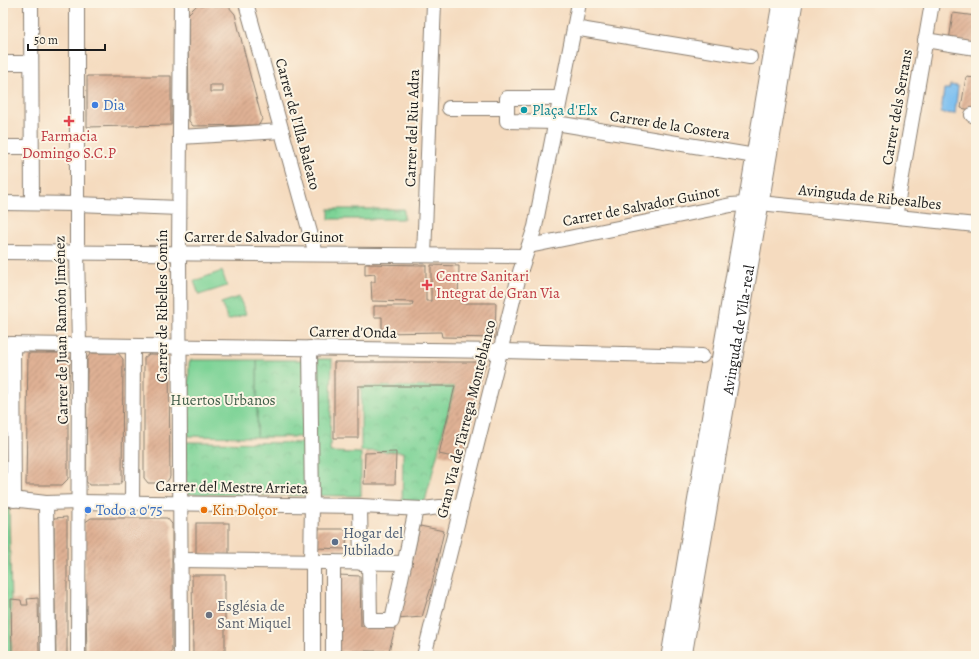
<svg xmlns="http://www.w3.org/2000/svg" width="979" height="659" font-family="Alegreya,serif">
	<defs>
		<pattern id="park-crowns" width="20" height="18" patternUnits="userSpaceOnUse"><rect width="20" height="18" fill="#7dd396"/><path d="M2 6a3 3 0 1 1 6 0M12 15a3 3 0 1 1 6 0" fill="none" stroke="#6bb581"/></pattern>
		<pattern id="building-hatch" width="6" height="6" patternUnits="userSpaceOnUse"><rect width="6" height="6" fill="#dfb194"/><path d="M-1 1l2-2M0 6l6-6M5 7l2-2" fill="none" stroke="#bf987f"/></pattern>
	</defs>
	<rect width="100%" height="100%" fill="#fcf5e5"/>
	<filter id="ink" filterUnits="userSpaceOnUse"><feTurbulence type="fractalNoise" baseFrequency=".025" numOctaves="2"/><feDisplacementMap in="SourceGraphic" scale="8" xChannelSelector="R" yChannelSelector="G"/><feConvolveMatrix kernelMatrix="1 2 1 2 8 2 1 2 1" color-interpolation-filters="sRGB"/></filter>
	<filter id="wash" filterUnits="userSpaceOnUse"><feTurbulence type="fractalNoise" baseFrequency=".012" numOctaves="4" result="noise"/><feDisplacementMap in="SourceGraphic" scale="16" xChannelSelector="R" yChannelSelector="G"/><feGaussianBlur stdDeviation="0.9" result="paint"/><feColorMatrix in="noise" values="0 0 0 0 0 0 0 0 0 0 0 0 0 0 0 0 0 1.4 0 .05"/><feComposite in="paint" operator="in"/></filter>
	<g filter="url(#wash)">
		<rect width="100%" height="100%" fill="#f5dbbf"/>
		<!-- park -->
		<g fill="url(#park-crowns)" stroke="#4c7859">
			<rect x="329" y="209" width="75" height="10"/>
			<path d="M239,297L246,314L228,320L221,303Z"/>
			<path d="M308,359H332L330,452L361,453V496L185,494V442L307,443Z"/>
			<rect x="257" y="360" width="47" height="77"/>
			<path d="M361,386H455L423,509L402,508L403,452L361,451Z"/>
		</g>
		<!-- garden -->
		<g fill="#7dd396" stroke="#4c7859">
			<path d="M222,271L227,286L199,295L194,281Z"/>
			<path d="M191,360H257V437L188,436L189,363Z"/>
			<path d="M3,507L9,508L12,656H3Z"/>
		</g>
		<!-- water -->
		<path fill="#79bef0" stroke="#4a6d86" d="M950,85L958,86L955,114L941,113L944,89H949Z"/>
		<g id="blocks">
			<!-- building -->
			<g fill="url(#building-hatch)" fill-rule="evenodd">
				<path d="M197,5L228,6L235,14L249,71L262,119L259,125L193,126L189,121L188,14ZM210,85H223V92H210Z"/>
				<path d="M953,13L976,16V45L949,41Z"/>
				<path d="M87,76H171V125L87,127Z"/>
				<path d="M966,77L976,78V111L961,108Z"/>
				<path d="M365,264L426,265V301H431V265L459,266L458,300L461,299L460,303H496L495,338L442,337L441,332L382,333V317H374V306H412L413,302L372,301L371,282H375V274L365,275Z"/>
				<path d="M28,353H65L70,357L68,404V479L62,485H26Z"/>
				<path d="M91,353H118L123,359L122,481L119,485H89L86,481L87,358Z"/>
				<path d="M149,354H169L170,477L166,483H148L144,478V358Z"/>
				<path d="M334,362H486L478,390L462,459L439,454L455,386H358V438H334Z"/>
				<path d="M396,452L395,484H364L365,453Z"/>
				<path d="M67,517V656H57L56,655L55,597L54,518Z"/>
				<path d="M91,518H167L172,524V651L168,656H90L87,654L84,523Z"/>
				<rect x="196" y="523" width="33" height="31"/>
				<path d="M420,526L444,531L432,584L422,617L397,619L407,584Z"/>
				<path d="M317,529H347L346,549L316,548Z"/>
				<path d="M192,575H225V656H193Z"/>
				<path d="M338,575L360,576L361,626L396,625L389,651H338Z"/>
				<path d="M38,598L39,655L12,656L11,599L21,600L22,605H28L27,599Z"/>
			</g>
		</g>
	</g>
	<g filter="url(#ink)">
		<use href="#blocks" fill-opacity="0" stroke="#887c6e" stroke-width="1"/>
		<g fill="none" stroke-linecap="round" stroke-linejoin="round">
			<!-- minor casing -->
			<g stroke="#887c6e" stroke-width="16">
				<g id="minor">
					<path d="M31,3L32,203"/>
					<path d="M77,3V253L79,345L78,656"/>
					<path d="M181,3L179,253L181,656"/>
					<path d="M246,3L316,254"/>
					<path d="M574,28L750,57"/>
					<path d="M925,40L976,48"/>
					<path d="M3,63H31"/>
					<path d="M449,108H507"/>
					<path d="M972,115L976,116"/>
					<path d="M556,122L507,121V98H560"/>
					<path d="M556,123L755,156"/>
					<path d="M180,137L282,131"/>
					<path d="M3,147H31"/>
					<path d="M3,203L77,204L179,208"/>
					<path d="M895,217L932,3"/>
					<path d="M529,246L731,205L760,203L976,225"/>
					<path d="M3,252L525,256"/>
					<path d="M424,255L434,3"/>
					<path d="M3,344L501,351L702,356"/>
					<path d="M13,344L14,500"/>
					<path d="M310,348L312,505L311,562"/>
					<path d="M3,498L46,503L78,502L360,506L423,509L440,507H461"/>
					<path d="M46,503L48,656"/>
					<path d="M132,503L133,346"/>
					<path d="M360,506L361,563"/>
					<path d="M180,560L405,563"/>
					<path d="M313,562V656"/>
					<path d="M333,562V656"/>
					<path d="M369,563L370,621H392L416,509"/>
					<path d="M424,656L520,272L535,227L579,3"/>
				</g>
			</g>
			<!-- major casing -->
			<g stroke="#887c6e" stroke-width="19">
				<g id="major">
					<path d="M670,656L781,3"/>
					<path id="s1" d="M683,656L794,3"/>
				</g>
			</g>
			<!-- minor -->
			<use href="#minor" stroke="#fff" stroke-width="14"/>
			<!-- major -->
			<use href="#major" stroke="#fff" stroke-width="17"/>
		</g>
	</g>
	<!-- markers -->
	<g fill="#3f7fe0" stroke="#fcf5e5" stroke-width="1.5">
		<circle cx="95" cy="105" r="4"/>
		<circle cx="88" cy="510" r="4"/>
	</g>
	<circle fill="#0f9aa8" stroke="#fcf5e5" stroke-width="1.5" cx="524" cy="110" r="4"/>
	<g fill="#e0444e" stroke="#fcf5e5" stroke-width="1.5">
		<path d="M67 115h4v4h4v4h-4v4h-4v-4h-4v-4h4z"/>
		<path d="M425 279h4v4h4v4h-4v4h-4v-4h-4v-4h4z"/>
	</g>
	<circle fill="#e8710a" stroke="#fcf5e5" stroke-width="1.5" cx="204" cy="510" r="4"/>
	<circle fill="#5c6f8a" stroke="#fcf5e5" stroke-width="1.5" cx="335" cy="542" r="4"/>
	<circle fill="#6b7280" stroke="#fcf5e5" stroke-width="1.5" cx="209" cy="615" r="4"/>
	<g text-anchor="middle" stroke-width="4" stroke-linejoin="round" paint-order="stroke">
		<!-- shop labels -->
		<g font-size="15" fill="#366cbe" stroke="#fcf5e5" text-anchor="start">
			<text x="103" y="110">Dia</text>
			<text x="96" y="515">Todo a 0'75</text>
		</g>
		<!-- street labels -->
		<g font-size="15" fill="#1c1c1c" stroke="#fcf5e5">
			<text transform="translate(897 107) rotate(-80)" y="5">Carrer dels Serrans</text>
			<text transform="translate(298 124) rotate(75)" y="5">Carrer de l'Illa Baleato</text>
			<text transform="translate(670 125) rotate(9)" y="5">Carrer de la Costera</text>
			<text transform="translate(412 128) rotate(-88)" y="5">Carrer del Riu Adra</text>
			<text transform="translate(870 197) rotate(6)" y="5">Avinguda de Ribesalbes</text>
			<text transform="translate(641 206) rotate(-11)" y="5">Carrer de Salvador Guinot</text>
			<text x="264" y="242">Carrer de Salvador Guinot</text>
			<text transform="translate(162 306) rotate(-90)" y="5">Carrer de Ribelles Comín</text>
			<text transform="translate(61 330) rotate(-91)" y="5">Carrer de Juan Ramón Jiménez</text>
			<text dy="5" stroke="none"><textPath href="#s1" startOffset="331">Avinguda de Vila-real</textPath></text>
			<text transform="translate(353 332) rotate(1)" y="5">Carrer d'Onda</text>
			<text transform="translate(466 419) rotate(-76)" y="5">Gran Via de Tàrrega Monteblanco</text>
			<text transform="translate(232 487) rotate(1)" y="5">Carrer del Mestre Arrieta</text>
		</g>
		<!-- culture labels -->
		<g font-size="15" fill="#0d838f" stroke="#fcf5e5" text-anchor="start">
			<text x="532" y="115">Plaça d'Elx</text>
		</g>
		<!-- health labels -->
		<g font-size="15" fill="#be3a42" stroke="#fcf5e5">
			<text x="69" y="141">Farmacia<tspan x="69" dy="17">Domingo S.C.P</tspan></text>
			<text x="436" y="281" text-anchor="start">Centre Sanitari<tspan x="436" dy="17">Integrat de Gran Via</tspan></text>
		</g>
		<!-- park labels -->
		<g font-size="15" fill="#3e5c47" stroke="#fcf5e5">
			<text x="223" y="405">Huertos Urbanos</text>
		</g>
		<!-- food labels -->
		<g font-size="15" fill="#c56008" stroke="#fcf5e5" text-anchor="start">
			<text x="212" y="515">Kin Dolçor</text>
		</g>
		<!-- service labels -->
		<g font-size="15" fill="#4e5e75" stroke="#fcf5e5" text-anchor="start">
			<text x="343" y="538">Hogar del<tspan x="343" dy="17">Jubilado</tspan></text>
		</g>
		<!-- worship labels -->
		<g font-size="15" fill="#5b616d" stroke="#fcf5e5" text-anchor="start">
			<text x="217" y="611">Església de<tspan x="217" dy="17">Sant Miquel</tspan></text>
		</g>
	</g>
	<!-- margin -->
	<rect width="979" height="659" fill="none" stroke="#fcf5e5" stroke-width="16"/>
	<!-- scale -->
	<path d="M28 44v6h77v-6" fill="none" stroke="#1c1c1c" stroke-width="2"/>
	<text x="34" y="44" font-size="12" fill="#1c1c1c" stroke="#fcf5e5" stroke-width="3" paint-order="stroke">50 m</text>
</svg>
